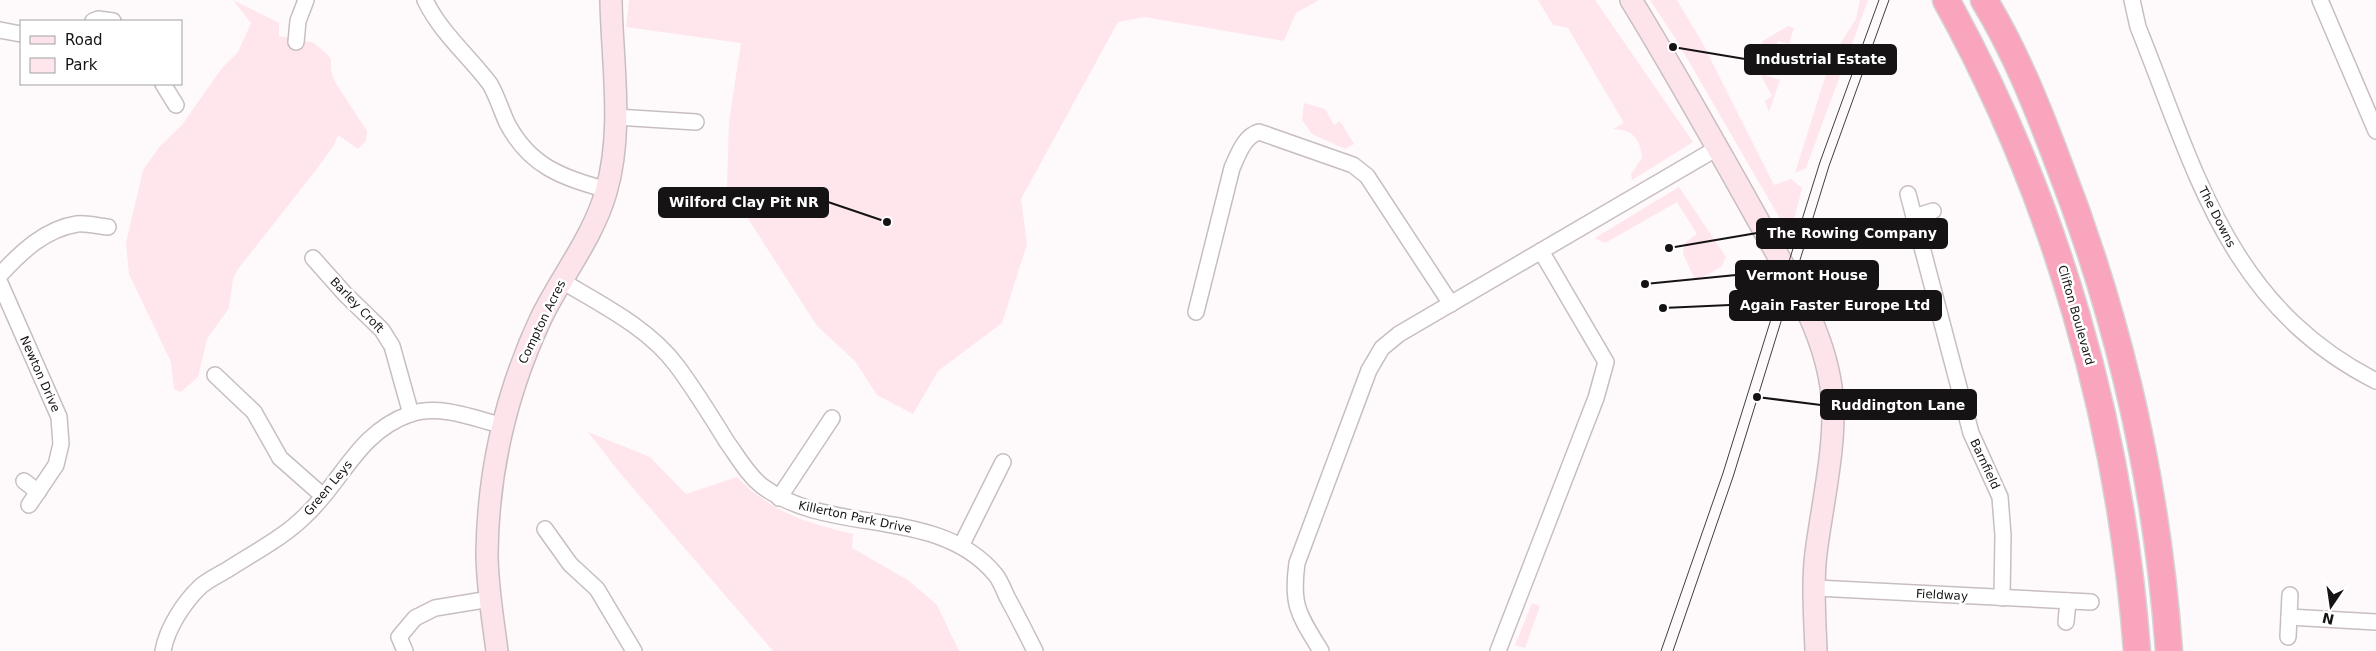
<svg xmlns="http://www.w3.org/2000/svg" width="2376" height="651" font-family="'DejaVu Sans',sans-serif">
	<rect width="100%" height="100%" fill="#fefafb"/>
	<!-- green -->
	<g fill="#ffe5ec">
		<path d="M233,0L279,23V36L314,43L327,54L331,59V71L335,82L367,131L366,141L358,149L338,135L334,145L316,170L238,269L233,279L229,308L207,339L198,377L181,392L174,389L171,362L129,274L126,243L143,170L160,146L182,125L222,68L238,52L251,23Z"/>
		<path d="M629,0H1319L1296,13L1284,41L1145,17L1118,22L1021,199L1027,244L1002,323L938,371L913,414L877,395L855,361L817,326L727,186L729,122L741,43L626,27Z"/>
		<path d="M1538,0H1595L1693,142L1632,180L1631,174L1642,158C1641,140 1633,129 1613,129L1624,123L1568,28L1553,25Z"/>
		<path d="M1650,0H1677L1703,44L1774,185L1791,179L1802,188L1790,236L1677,41Z"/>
		<path d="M1860,0H1868L1806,168L1795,173L1831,58L1856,19Z"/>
		<path d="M1788,26L1794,28L1789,44L1778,41L1767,76L1780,80L1769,112L1765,101L1772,96L1754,62L1767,53L1761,42Z"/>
		<path d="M1304,103L1325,109L1334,125L1340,121L1354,144L1345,149L1312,134L1302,120Z"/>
		<path d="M1679,187L1726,257L1721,267L1696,281L1683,254L1685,243L1697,234L1677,202L1605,243L1595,238Z"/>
		<path d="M588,432L650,457L686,494L737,477C770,512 807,523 853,534L852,548L908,580L937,605L959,651H773L620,473Z"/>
		<path d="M1532,603L1540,606L1525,648L1515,645Z"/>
	</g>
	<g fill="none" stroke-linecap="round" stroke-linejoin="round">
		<!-- street casing -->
		<g stroke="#c8bec0" stroke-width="18">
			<g id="street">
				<path d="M425,0C440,32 469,56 490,84C497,96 501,110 507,123C530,167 562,177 607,190"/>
				<path d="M2132,0L2138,27C2196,171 2227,305 2376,381"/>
				<path d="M2320,0L2376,131"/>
				<path d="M93,21L98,19L113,21"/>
				<path d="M0,30L21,34"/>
				<path d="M296,42L298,21L306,0"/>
				<path d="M163,84L176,105"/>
				<path d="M616,117L696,122"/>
				<path d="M1908,194L1971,433L2000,497L2003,535L2002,598"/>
				<path d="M1914,217L1933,211"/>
				<path d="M313,258L345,294L382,330L392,346L411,414"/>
				<path d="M0,275C21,252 45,229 77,224C86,223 98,226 108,227"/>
				<path d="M562,281C602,305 649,328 677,366C695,390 711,416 727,442C738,457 747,474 762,486C831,537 937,505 995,574C1000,580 1004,590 1007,597C1017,615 1026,633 1035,651"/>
				<path d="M0,283L59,417L61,444L56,465L29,505"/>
				<path d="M1196,312L1232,168C1238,155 1244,136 1259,132L1353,165L1367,176L1451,304"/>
				<path d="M215,375L254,412L280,458L323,496"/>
				<path d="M24,481L38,492"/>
				<path d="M779,498L832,418"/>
				<path d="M545,529L570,564L597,589L634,651"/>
				<path d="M961,546L1003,462"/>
				<path d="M1816,588L2091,602"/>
				<path d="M2289,617L2376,622"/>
				<path d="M2066,622L2068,601"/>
				<path d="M2288,637L2290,595"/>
				<path d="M163,651C167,628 184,602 201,586C208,580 218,575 227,570C253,553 283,538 305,516C343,481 357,433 410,414C439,404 474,418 503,426"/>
				<path d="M405,651L399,637L415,618L435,608L490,599"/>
				<path d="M1321,651C1299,615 1291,606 1297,563L1369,370L1382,348L1399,334L1719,147"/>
				<path d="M1498,651L1596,398L1606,362L1541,251"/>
			</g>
		</g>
		<!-- secondary casing -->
		<g stroke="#c8bec0" stroke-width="24">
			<g id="secondary">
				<path d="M1631,0C1677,75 1720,152 1763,229C1792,281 1826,334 1832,395C1837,442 1822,505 1816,553C1812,584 1815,619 1816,651"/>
				<path d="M497,651C493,619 487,586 487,553C488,471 507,390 542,316C563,274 593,237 606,192C624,130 612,63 611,0"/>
			</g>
		</g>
		<!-- highway casing -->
		<g stroke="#d5d5d5" stroke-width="29">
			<g id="highway">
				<path d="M1946,0C2056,199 2120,424 2137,651"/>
				<path d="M1984,0C2015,51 2037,106 2058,162C2119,318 2157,483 2169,651"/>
			</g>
		</g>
		<!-- street -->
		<use href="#street" stroke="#fff" stroke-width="15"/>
		<!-- secondary -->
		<use href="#secondary" stroke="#fde4eb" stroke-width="21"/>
		<!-- highway -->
		<use href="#highway" stroke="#f8a5bd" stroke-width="26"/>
		<!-- tram -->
		<g stroke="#413e3f" stroke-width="1">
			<path d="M1661,651L1723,473L1820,162L1879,0"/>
			<path d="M1673,651L1733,477L1829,166L1889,0"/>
		</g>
	</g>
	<g text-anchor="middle" stroke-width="5" stroke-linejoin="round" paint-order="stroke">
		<!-- street labels -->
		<g font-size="12" fill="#161314" stroke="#fff">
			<text transform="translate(2217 217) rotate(63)" y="4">The Downs</text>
			<text transform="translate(357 305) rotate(46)" y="4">Barley Croft</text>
			<text transform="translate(2076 315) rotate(74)" y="4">Clifton Boulevard</text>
			<text transform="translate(542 322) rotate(-64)" y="4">Compton Acres</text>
			<text transform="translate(40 374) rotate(66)" y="4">Newton Drive</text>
			<text transform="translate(1985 464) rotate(65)" y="4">Barnfield</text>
			<text transform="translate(328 488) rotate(-50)" y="4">Green Leys</text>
			<text transform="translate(855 517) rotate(12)" y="4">Killerton Park Drive</text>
			<text transform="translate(1942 595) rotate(3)" y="4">Fieldway</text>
		</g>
	</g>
	<!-- callouts -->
	<path fill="none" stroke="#161314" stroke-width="2" d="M1673 47L1745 59M887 222L828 202M1669 248L1757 233M1645 284L1736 275M1663 308L1730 305M1757 397L1821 405"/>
	<g fill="#161314" stroke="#fff" stroke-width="2">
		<circle cx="1673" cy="47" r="5"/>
		<circle cx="887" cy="222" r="5"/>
		<circle cx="1669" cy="248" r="5"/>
		<circle cx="1645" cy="284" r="5"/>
		<circle cx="1663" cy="308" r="5"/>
		<circle cx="1757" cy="397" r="5"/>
	</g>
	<g fill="#161314" stroke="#161314" stroke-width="2">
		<rect x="1745" y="45" width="151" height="29" rx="5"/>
		<rect x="659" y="188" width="169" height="29" rx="5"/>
		<rect x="1757" y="219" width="190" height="29" rx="5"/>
		<rect x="1736" y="261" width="142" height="29" rx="5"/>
		<rect x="1730" y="291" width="211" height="29" rx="5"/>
		<rect x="1821" y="390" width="155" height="29" rx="5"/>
	</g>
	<g font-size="14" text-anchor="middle" font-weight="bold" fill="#fff">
		<text x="1821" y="64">Industrial Estate</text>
		<text x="744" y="207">Wilford Clay Pit NR</text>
		<text x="1852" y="238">The Rowing Company</text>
		<text x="1807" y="280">Vermont House</text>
		<text x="1835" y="310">Again Faster Europe Ltd</text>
		<text x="1898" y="410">Ruddington Lane</text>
	</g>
	<!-- legend -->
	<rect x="20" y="20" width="162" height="65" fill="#ffffff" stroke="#a2a1a1"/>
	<rect x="30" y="36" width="25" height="8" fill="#fde4eb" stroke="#a2a1a1"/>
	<text x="65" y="45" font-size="15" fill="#161314">Road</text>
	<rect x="30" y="58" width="25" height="15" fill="#ffe5ec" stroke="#a2a1a1"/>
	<text x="65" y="70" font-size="15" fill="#161314">Park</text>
	<!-- north arrow -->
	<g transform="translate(2331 606) rotate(193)" stroke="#ffffff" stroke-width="4" paint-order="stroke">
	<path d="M0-4L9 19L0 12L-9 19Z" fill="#161314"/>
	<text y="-8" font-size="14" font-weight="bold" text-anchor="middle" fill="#161314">N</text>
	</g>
</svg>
